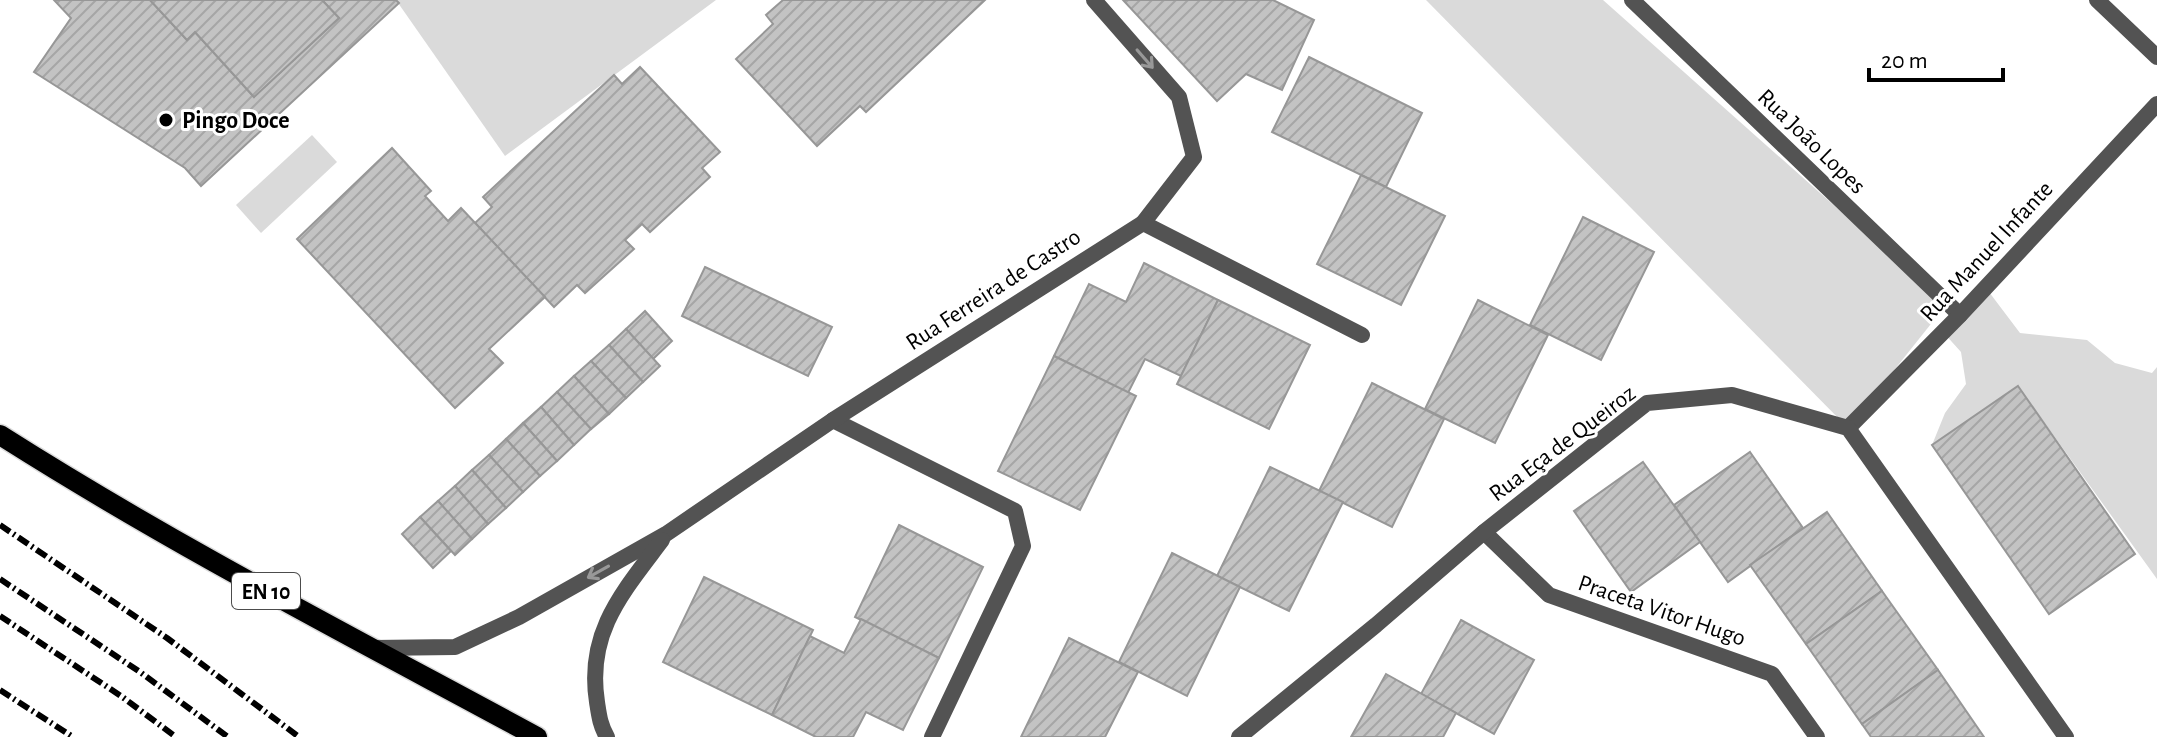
<svg xmlns="http://www.w3.org/2000/svg" width="2157" height="737" font-family="'Alegreya Sans',sans-serif">
	<defs>
		<pattern id="building-hatch" width="6" height="6" patternUnits="userSpaceOnUse" patternTransform="scale(2)"><rect width="6" height="6" fill="#c3c3c3"/><path d="M-1 1l2-2M0 6l6-6M5 7l2-2" fill="none" stroke="#a6a6a6"/></pattern>
	</defs>
	<rect width="100%" height="100%" fill="#fff"/>
	<!-- grass -->
	<g fill="#dadada">
		<path d="M396,0H716L505,156Z"/>
		<path d="M1426,0H1603L1946,305L1848,428Z"/>
		<path d="M312,135L337,162L261,233L236,205Z"/>
		<path d="M1986,288L2020,333L2087,340L2115,363L2152,373L2157,367V579L2018,386L1932,445L1945,413L1966,384L1961,352L1943,332Z"/>
	</g>
	<!-- building -->
	<g fill="url(#building-hatch)" stroke="#979797" stroke-width="2">
		<path d="M54,0H150L187,40L195,32L254,97L339,18L322,0H396L399,3L201,186L185,168L34,72L71,18Z"/>
		<path d="M150,0H322L339,18L254,97L195,32L187,40Z"/>
		<path d="M783,0H985L866,112L860,106L817,146L736,59L773,24L766,15Z"/>
		<path d="M1123,0H1273L1314,20L1282,90L1246,74L1217,101Z"/>
		<path d="M1309,57L1422,113L1386,187L1272,132Z"/>
		<path d="M640,67L720,152L702,168L710,177L650,232L642,224L625,240L634,249L585,293L577,285L554,307L475,223L492,207L483,197L614,75L622,84Z"/>
		<path d="M392,148L431,191L425,196L448,221L461,208L545,297L489,349L503,363L455,408L297,239Z"/>
		<path d="M1361,175L1445,216L1401,305L1317,264Z"/>
		<path d="M1583,217L1654,252L1601,360L1530,325Z"/>
		<path d="M1144,263L1218,300L1181,376L1145,359L1128,393L1054,356L1089,284L1126,302Z"/>
		<path d="M705,267L832,327L808,376L682,316Z"/>
		<path d="M1218,300L1310,345L1269,429L1177,384Z"/>
		<path d="M1478,300L1548,335L1495,443L1425,409Z"/>
		<path d="M645,311L672,341L653,359L626,329Z"/>
		<path d="M626,329L660,366L643,382L609,345Z"/>
		<path d="M609,345L643,382L626,398L591,361Z"/>
		<path d="M1054,356L1136,396L1080,510L998,471Z"/>
		<path d="M591,361L626,398L609,414L574,376Z"/>
		<path d="M574,376L609,414L591,429L557,392Z"/>
		<path d="M1372,383L1444,419L1392,527L1319,491Z"/>
		<path d="M2018,386L2135,554L2049,614L1932,445Z"/>
		<path d="M557,392L591,429L574,445L541,407Z"/>
		<path d="M541,407L574,445L557,461L523,423Z"/>
		<path d="M523,423L557,461L540,476L506,439Z"/>
		<path d="M506,439L540,476L523,492L489,455Z"/>
		<path d="M1750,452L1803,528L1728,582L1674,505Z"/>
		<path d="M489,455L523,492L506,508L472,470Z"/>
		<path d="M1643,462L1700,542L1631,592L1574,511Z"/>
		<path d="M1270,467L1343,502L1289,611L1217,576Z"/>
		<path d="M472,470L506,508L488,524L455,486Z"/>
		<path d="M455,486L488,524L472,539L438,501Z"/>
		<path d="M438,501L472,539L455,555L420,517Z"/>
		<path d="M1827,512L1882,591L1806,644L1750,565Z"/>
		<path d="M420,517L451,551L433,568L402,534Z"/>
		<path d="M899,525L983,567L939,658L855,617Z"/>
		<path d="M1172,553L1240,587L1187,696L1119,662Z"/>
		<path d="M704,577L813,630L772,715L663,662Z"/>
		<path d="M1882,591L1938,670L1862,724L1806,644Z"/>
		<path d="M861,619L939,658L903,730L866,712L853,737H816L772,715L810,636L844,653Z"/>
		<path d="M1461,620L1534,660L1494,734L1421,694Z"/>
		<path d="M1069,638L1138,672L1105,737H1021Z"/>
		<path d="M1938,670L1984,737H1871L1862,724Z"/>
		<path d="M1386,674L1456,713L1443,737H1351Z"/>
	</g>
	<g fill="none" stroke-linecap="round" stroke-linejoin="round">
		<!-- primary casing -->
		<g stroke="#dbdbdb" stroke-width="23">
			<path id="primary" d="M0,435C173,545 356,639 537,737"/>
		</g>
		<!-- street -->
		<g stroke="#535353" stroke-width="16">
			<path d="M1094,0L1179,97L1194,157L1143,223"/>
			<path d="M1632,0L1960,315"/>
			<path d="M2097,0L2157,57"/>
			<path d="M833,420L1015,511L1023,546L932,737"/>
			<path d="M1848,428L1960,315L2157,104"/>
			<path d="M1484,532L1549,595L1772,674L1817,737"/>
			<path d="M373,648L455,647L519,617L666,534L833,420L1143,223L1362,335"/>
			<path d="M607,737C600,725 599,715 597,702C586,632 623,592 662,540"/>
			<path d="M1239,737L1376,625L1484,532L1647,403L1732,395L1848,428L2066,737"/>
		</g>
		<!-- primary -->
		<use href="#primary" stroke="#000" stroke-width="20"/>
		<!-- rail -->
		<g stroke="#000" stroke-width="6" stroke-dasharray="12 4 2 4" stroke-linecap="butt">
			<path d="M0,525L167,638L299,737"/>
			<path d="M0,579L140,672L228,737"/>
			<path d="M0,616L121,696L176,737"/>
			<path d="M0,690L73,737"/>
		</g>
	</g>
	<!-- one-way arrows -->
	<defs><path id="oneway-shaft" d="M-6 0H5M1.5-3L5.5 0L1.5 3" fill="none" stroke-width="1.6" stroke-linecap="round" stroke-linejoin="round" transform="scale(2)"/></defs>
	<g stroke="#989898">
		<use href="#oneway-shaft" transform="translate(1145 59) rotate(49)"/>
		<use href="#oneway-shaft" transform="translate(598 572) rotate(151)"/>
	</g>
	<!-- markers -->
	<circle fill="#000" stroke="#fff" stroke-width="3" cx="166" cy="120" r="8"/>
	<g text-anchor="middle" stroke-width="6" stroke-linejoin="round" paint-order="stroke">
		<!-- shield labels -->
		<rect fill="#fff" stroke="#4c4c4c" stroke-width="2" x="232" y="573" width="68" height="36" rx="6"/>
		<g font-size="22" font-weight="bold" fill="#000">
			<text x="266" y="599">EN 10</text>
		</g>
		<!-- poi labels -->
		<g font-size="24" font-weight="bold" fill="#000" stroke="#fff" text-anchor="start">
			<text x="182" y="128">Pingo Doce</text>
		</g>
		<!-- street labels -->
		<g font-size="24" fill="#000" stroke="#fff">
			<text transform="translate(1812 141) rotate(44)" y="8">Rua João Lopes</text>
			<text transform="translate(1986 251) rotate(-47)" y="8">Rua Manuel Infante</text>
			<text transform="translate(993 289) rotate(-33)" y="8">Rua Ferreira de Castro</text>
			<text transform="translate(1562 443) rotate(-37)" y="8">Rua Eça de Queiroz</text>
			<text transform="translate(1662 610) rotate(19)" y="8">Praceta Vitor Hugo</text>
		</g>
	</g>
	<!-- scale -->
	<path d="M1869 68v12h134v-12" fill="none" stroke="#000000" stroke-width="4"/>
	<text x="1881" y="68" font-size="24" fill="#000000" stroke="#ffffff" stroke-width="6" paint-order="stroke">20 m</text>
</svg>
